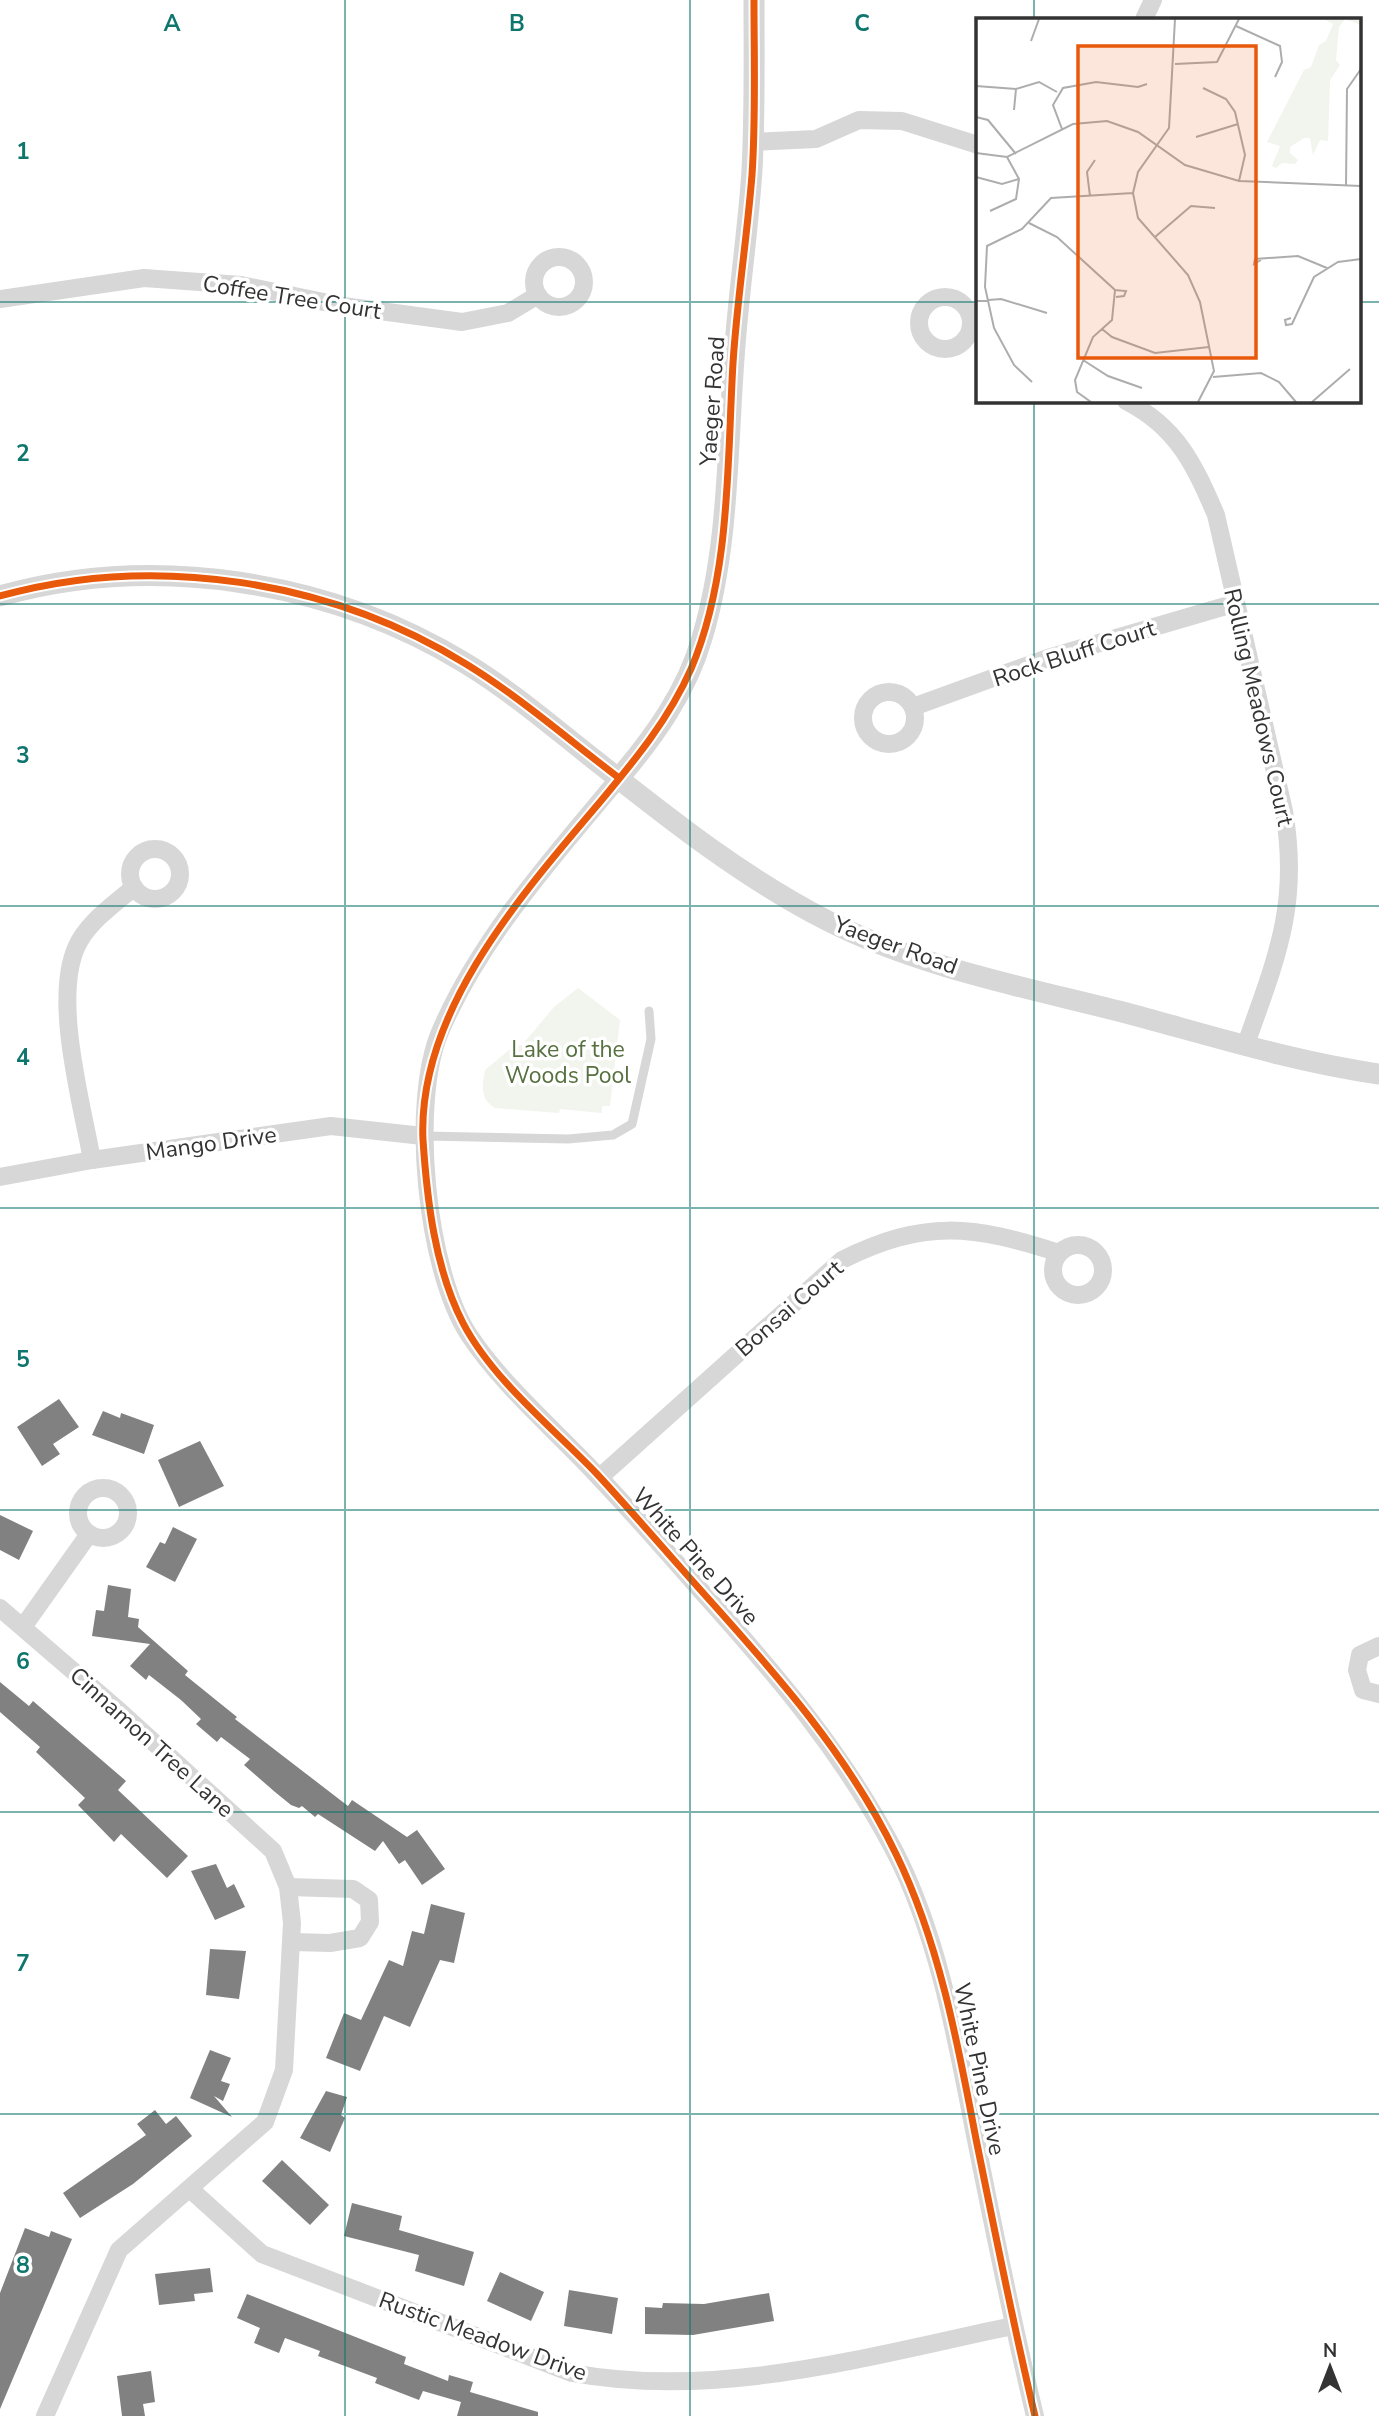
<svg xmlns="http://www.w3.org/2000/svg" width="1379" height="2416" font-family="'Nunito Sans',sans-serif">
	<rect width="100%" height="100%" fill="#fff"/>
	<!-- green -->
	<path fill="#f1f5ed" d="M578,988L620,1020L610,1106H602V1113L560,1109L559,1113L495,1108C480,1099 482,1086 485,1070L515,1045H522L554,1007Z"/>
	<!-- building -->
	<g fill="#818181">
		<path d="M59,1399L79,1427L53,1444L60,1454L42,1466L17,1427Z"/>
		<path d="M103,1411L120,1418L121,1413L154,1425L144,1454L92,1435Z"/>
		<path d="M200,1441L224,1486L179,1507L158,1460Z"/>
		<path d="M0,1515L33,1531L19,1560L0,1550Z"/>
		<path d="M173,1527L197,1539L175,1582L146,1567L160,1542L165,1544Z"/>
		<path d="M108,1585L131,1589L128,1617L139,1619L138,1627L188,1671L185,1675L237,1717L235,1719L348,1806L352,1800L407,1837L417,1830L445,1869L422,1885L405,1860L399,1864L383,1841L375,1851L318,1814L315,1817L302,1806L299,1808L291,1805L275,1792L244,1765L250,1759L221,1737L217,1742L196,1724L201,1719L181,1700L149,1675L146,1680L130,1666L150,1644L92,1636L96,1610L104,1611Z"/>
		<path d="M0,1682L29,1706L33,1701L126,1781L118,1790L188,1856L167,1878L121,1834L114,1842L78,1805L85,1798L36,1752L40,1747L0,1712Z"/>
		<path d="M216,1864L227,1888L234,1884L245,1907L215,1920L191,1871Z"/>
		<path d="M431,1904L465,1913L454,1963L440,1960L410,2027L384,2016L360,2071L326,2058L344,2013L361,2020L389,1960L403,1966L412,1931L424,1934Z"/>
		<path d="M210,1949L246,1951L239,1999L206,1995Z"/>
		<path d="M210,2050L231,2058L221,2081L230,2084L223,2101L214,2096L232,2117L190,2098Z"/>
		<path d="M326,2091L347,2097L341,2115L345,2118L330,2152L300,2138Z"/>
		<path d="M155,2110L166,2124L176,2116L192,2136L133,2184L80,2218L63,2193L146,2135L137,2124Z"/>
		<path d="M282,2160L329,2205L310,2225L262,2181Z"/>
		<path d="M352,2203L402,2216L399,2230L474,2252L464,2286L415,2271L419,2255L344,2236Z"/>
		<path d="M25,2228L49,2237L51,2231L72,2239L0,2409V2293Z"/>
		<path d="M210,2268L213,2292L194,2294L195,2301L159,2305L155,2274Z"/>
		<path d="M500,2272L544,2292L531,2321L487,2301Z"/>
		<path d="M569,2290L618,2298L612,2334L564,2326Z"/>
		<path d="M769,2293L774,2321L693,2335L645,2334V2307L662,2308L663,2303L704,2304Z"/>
		<path d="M247,2294L406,2357L404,2364L448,2381L449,2375L473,2382L470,2392L538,2412V2416H457L461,2402L423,2391L419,2400L375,2383L377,2378L318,2356L320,2351L285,2338L279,2353L254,2343L260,2328L237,2318Z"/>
		<path d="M151,2371L155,2402L143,2404L145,2416H122L117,2376Z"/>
	</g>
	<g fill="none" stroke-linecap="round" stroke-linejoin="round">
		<!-- service -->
		<path stroke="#d7d7d7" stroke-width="9" d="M425,1136L568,1139L613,1135L632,1124L651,1039L649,1011"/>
		<!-- minor -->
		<g stroke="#d7d7d7" stroke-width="18">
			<path d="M1144,19L1153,0"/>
			<path d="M753,142L816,139L859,120L902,121L978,145"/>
			<circle cx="559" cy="282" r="25"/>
			<circle cx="945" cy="323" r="26"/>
			<path d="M0,299L144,278L241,285L343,306L462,322L508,313L538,295"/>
			<path d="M1126,401C1177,427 1194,464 1216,515L1284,811C1300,905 1276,959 1246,1044"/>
			<circle cx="889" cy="718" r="26"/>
			<path d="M913,707L1048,658L1236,603"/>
			<path d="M619,778C554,856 480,938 440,1032C410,1103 426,1270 469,1335C503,1386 554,1429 596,1474C633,1513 668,1553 703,1593C776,1674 843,1753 894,1850C938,1935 956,2037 974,2130C993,2226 1012,2321 1035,2416"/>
			<circle cx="155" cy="874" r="25"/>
			<path d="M92,1160C82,1104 53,1001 76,948C87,922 114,905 134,887"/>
			<path d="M0,1177L92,1160L331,1126L423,1136"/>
			<circle cx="1078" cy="1270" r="25"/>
			<path d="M600,1477L842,1260C924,1219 973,1225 1059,1253"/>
			<circle cx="103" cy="1513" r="25"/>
			<path d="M0,1608L116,1708L273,1851L288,1887L292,1923L284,2070L265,2122L119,2250L45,2416"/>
			<path d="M23,1627L89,1534"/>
			<path d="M1379,1646L1360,1655L1357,1670L1363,1690L1379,1694"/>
			<path d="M288,1887L353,1889L369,1900L370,1922L360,1938L330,1943L292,1942"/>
			<path d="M190,2189L262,2254L572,2373C720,2400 868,2356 1013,2326"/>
		</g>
		<!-- tertiary -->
		<g stroke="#d7d7d7" stroke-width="21">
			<path d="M0,596C154,553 329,580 465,663C508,689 547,722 586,753C662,813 741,877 828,921C921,968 1029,988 1130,1014C1212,1036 1295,1062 1379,1074"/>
			<path d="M619,778C654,737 687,691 702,638C729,548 727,452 734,359C738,296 748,233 752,170C755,113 754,56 754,0"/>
		</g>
		<!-- cycleway casing -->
		<g stroke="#fff" stroke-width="11">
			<g id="cycleway">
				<path d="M754,0C754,58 756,117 752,175C747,238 737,300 733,363C727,463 731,575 691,669C669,719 635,760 600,802C522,894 417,1012 423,1140C427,1200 435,1269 463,1323C492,1379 554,1429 597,1474C634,1514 669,1555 705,1595C777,1675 849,1756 896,1854C939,1942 958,2044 976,2139C995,2232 1013,2324 1035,2416"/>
				<path d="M0,596C154,553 330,580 466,664C520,697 569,740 619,778"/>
			</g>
		</g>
		<!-- cycleway -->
		<use href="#cycleway" stroke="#e8590c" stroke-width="7"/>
	</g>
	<!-- grid -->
	<path fill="none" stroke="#0f766e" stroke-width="2" stroke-opacity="0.55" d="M345,0V2416M690,0V2416M1034,0V19M0,302H978M1360,302H1379M1034,401V2416M0,604H1379M0,906H1379M0,1208H1379M0,1510H1379M0,1812H1379M0,2114H1379"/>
	<g text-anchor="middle" stroke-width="7" stroke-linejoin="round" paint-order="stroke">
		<!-- street labels -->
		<g font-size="23" fill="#333" stroke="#fff">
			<text transform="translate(292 297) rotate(9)" y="8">Coffee Tree Court</text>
			<text transform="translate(712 401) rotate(-86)" y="8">Yaeger Road</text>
			<text transform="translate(1074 653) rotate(-18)" y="8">Rock Bluff Court</text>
			<text transform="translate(1259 707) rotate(77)" y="8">Rolling Meadows Court</text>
			<text transform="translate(896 945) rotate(20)" y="8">Yaeger Road</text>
			<text transform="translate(211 1143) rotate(-8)" y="8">Mango Drive</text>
			<text transform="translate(789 1308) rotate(-41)" y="8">Bonsai Court</text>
			<text transform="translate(696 1556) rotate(48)" y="8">White Pine Drive</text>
			<text transform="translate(152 1742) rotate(42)" y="8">Cinnamon Tree Lane</text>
			<text transform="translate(980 2069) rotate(78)" y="8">White Pine Drive</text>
			<text transform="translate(483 2336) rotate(20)" y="8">Rustic Meadow Drive</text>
		</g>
		<!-- park labels -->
		<g font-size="23" fill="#56703f" stroke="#fff">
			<text x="568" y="1057">Lake of the<tspan x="568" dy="26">Woods Pool</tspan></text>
		</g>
	</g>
	<!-- overview -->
	<g transform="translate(976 18)">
		<rect width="385" height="385" fill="#fff"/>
		<path d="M348,1H385V7L369,1L363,9L360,42L364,47L354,62L352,123L344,122L337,137L334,120H328L314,129V135L322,142L319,146L306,145L300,150L296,148L304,128L291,124L328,52L335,49L343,27L350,23L357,6Z" fill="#f1f5ed"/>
		<path fill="none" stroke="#adadad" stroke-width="2" d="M199,1L193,110L162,154L157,175L162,200L212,257L224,284L238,353L222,384M260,8L304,28L306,44L299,59M55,23L63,1M199,46L241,44L263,1M0,68L40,71L63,64L81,74M227,70L250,81L259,94L269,137L263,163M38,92L40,71M0,99L12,102L40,136M86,111L77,87L87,70L120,64L162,69L171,66M220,119L262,106M0,135L31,139L97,106L131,103L162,114L209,147L263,163L385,168M0,159L26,166L43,161M370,168L371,71L385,51M114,178L111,154L119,142M14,193L40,181L43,161L31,139M53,205L81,219L139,272L136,302L117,319L99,362L101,374L115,384M179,219L215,188L239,190M285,242L278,246L279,241L322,238L351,250M139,272L150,273L148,278L140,279M0,283L25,281L71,295M315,300L309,302L310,307L316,306L338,259L362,244L385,241M126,311L136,319L179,335L233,329M107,342L132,358L166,370M237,359L285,355L303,364L320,384M56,364L38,347L18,310L9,269L11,228L46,211L75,180L157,175M336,384L374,351"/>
		<path fill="#e8590c" fill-opacity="0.15" stroke="#e8590c" stroke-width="3.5" d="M102,28H280V340H102Z"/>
		<rect width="385" height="385" fill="none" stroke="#333" stroke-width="3.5"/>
	</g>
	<g font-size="23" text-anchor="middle" font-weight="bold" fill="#0f766e" stroke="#fff" stroke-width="7" stroke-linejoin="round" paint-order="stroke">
		<text x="172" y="31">A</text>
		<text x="517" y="31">B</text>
		<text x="862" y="31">C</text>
		<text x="23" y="159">1</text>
		<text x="23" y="461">2</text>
		<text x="23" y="763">3</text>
		<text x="23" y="1065">4</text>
		<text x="23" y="1367">5</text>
		<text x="23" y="1669">6</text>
		<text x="23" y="1971">7</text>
		<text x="23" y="2273">8</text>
	</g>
	<!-- north arrow -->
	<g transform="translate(1330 2367)" stroke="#ffffff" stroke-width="5" paint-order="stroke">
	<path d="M0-5L12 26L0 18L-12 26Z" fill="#333333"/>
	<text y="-10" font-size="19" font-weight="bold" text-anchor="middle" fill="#333333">N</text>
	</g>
</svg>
